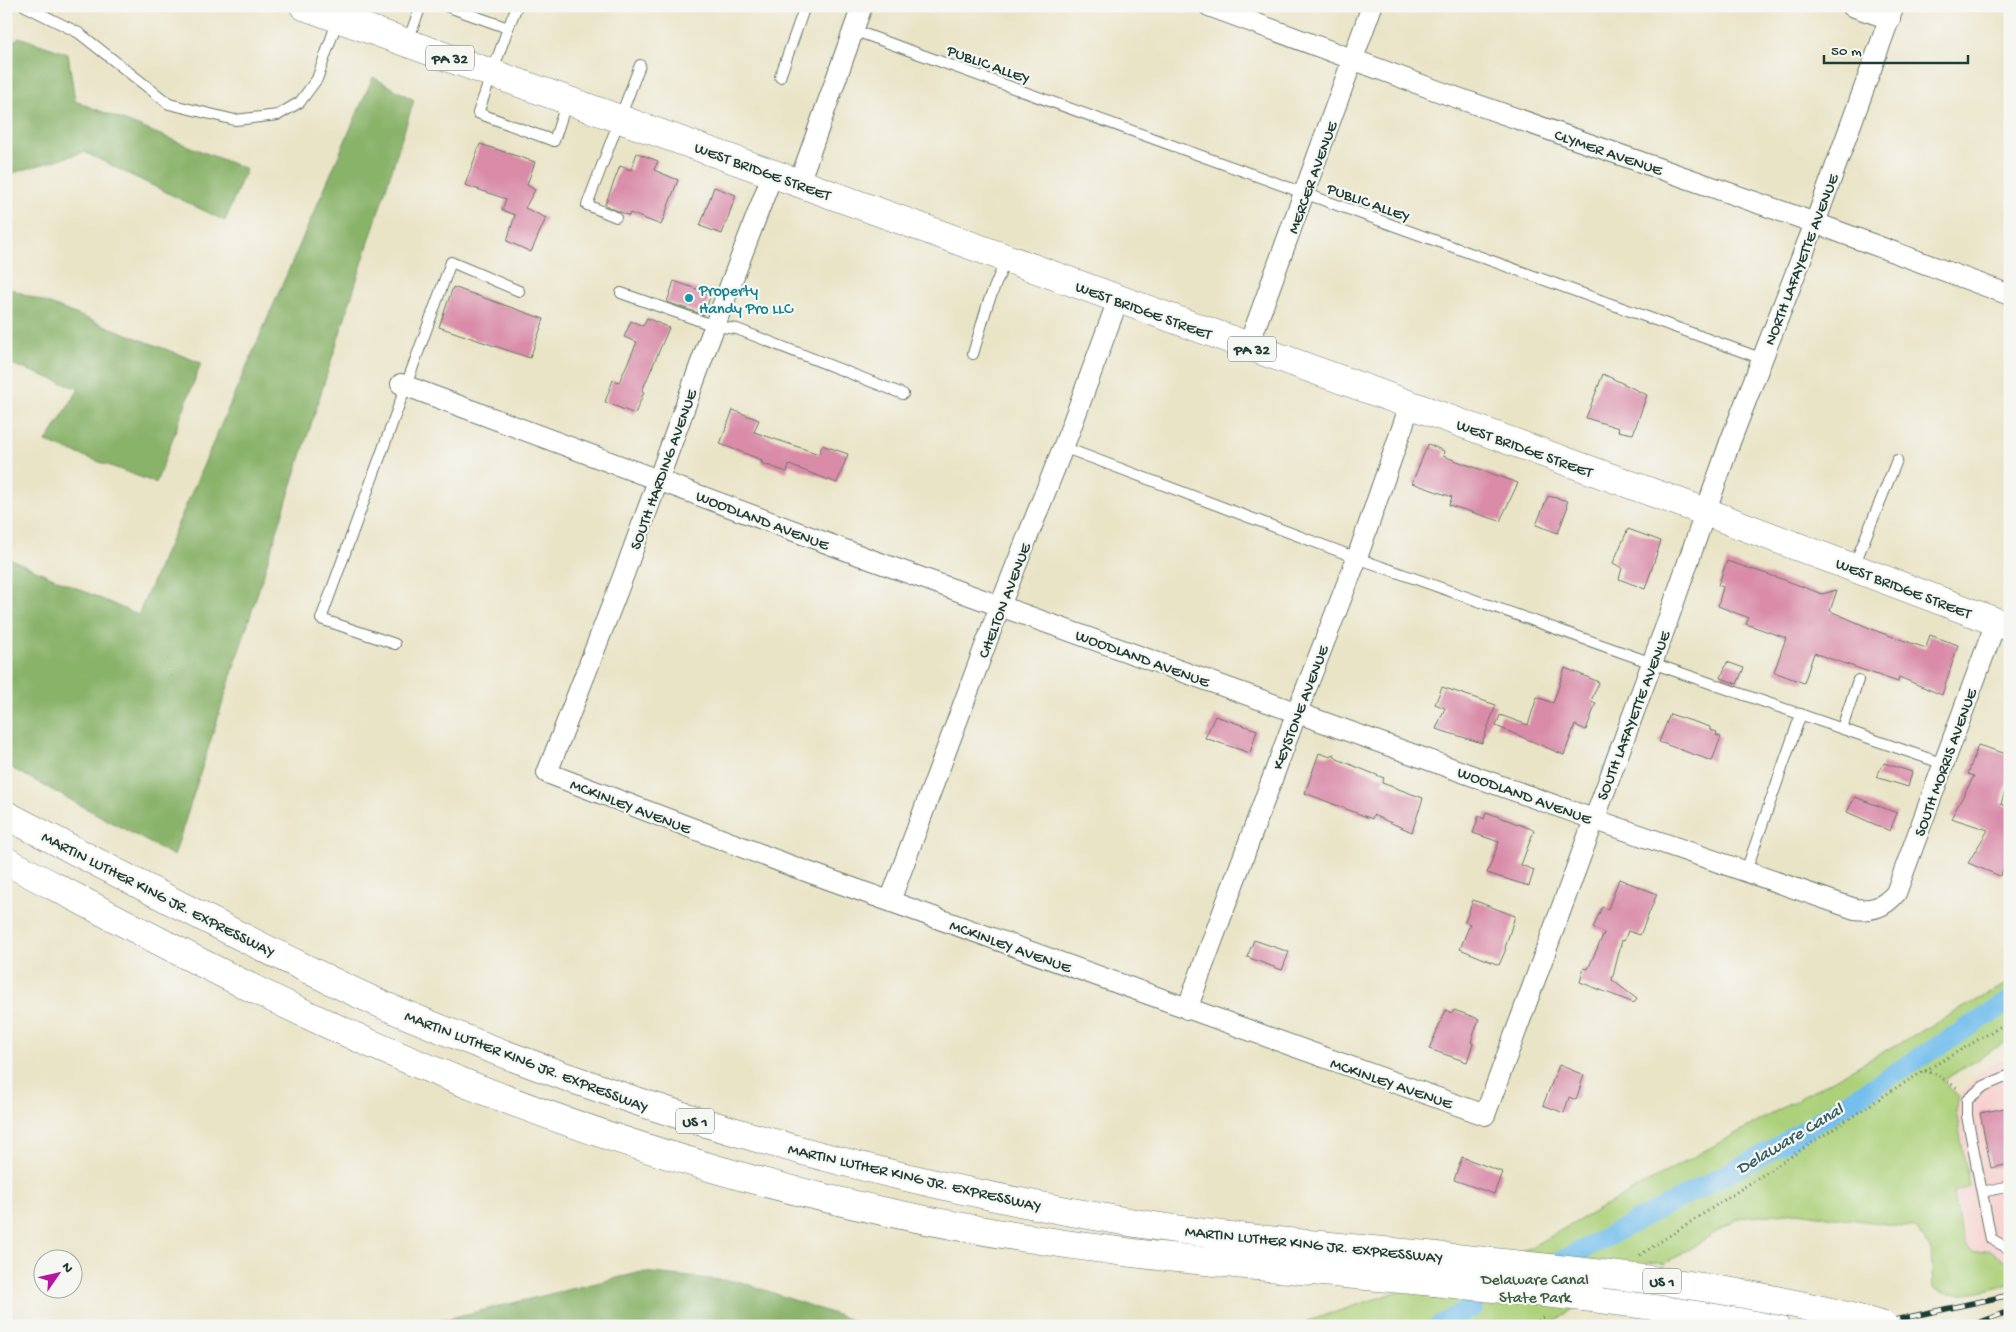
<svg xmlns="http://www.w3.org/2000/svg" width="2016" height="1332" font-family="'Gochi Hand',sans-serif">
	<rect width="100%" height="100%" fill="#f6f6f2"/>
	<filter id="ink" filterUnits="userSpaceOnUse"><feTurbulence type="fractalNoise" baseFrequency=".02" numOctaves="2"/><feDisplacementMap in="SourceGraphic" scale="10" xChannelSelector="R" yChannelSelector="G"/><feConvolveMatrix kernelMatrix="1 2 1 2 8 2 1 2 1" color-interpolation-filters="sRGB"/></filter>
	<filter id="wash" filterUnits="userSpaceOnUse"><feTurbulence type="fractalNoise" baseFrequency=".0096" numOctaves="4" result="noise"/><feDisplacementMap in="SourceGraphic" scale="20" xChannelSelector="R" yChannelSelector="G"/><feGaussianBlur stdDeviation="1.12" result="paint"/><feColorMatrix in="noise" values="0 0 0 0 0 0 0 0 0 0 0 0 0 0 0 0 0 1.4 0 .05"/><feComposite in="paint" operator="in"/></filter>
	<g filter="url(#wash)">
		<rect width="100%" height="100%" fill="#eae4c7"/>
		<!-- built -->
		<path fill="#f7d0ce" d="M2010,1057V1264L1996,1253L1987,1249L1973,1252L1965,1243L1955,1192L1969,1188L1971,1184L1957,1111L1960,1095L1983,1069Z"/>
		<!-- green -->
		<path fill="#add17a" stroke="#668757" d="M2010,982V1039L1942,1081L1959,1096L1956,1111L1969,1185L1968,1187L1954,1192L1960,1228L1965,1244L1973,1253L1989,1250L2008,1263L2010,1266V1284C1989,1289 1952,1300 1933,1288L1931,1248L1916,1228L1797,1212L1739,1218L1665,1264L1649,1262L1546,1326H1293L1527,1249Z"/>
		<!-- forest -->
		<g fill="#8ab36a" stroke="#54784f">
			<path d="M19,37L68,54L75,101L246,169L225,221L84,152L6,175V47Z"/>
			<path d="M373,77L414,100L174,856L6,765V557L138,615Z"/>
			<path d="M6,287L201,363L156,483L46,442L79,389L6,362Z"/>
			<path d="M642,1272L741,1282L869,1326H417Z"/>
		</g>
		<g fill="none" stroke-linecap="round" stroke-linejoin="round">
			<!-- canal -->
			<g stroke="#72beec" stroke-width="20">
				<path d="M1561,1261L1774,1149L2010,1001"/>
				<path d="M1438,1326L1473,1307"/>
			</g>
		</g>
		<g id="blocks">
			<!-- building -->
			<g fill="#d98ba8">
				<path d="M480,144L535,162L527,185L535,190L525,208L546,218L531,252L507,241L515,215L502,210L506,199L465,185Z"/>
				<path d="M637,153L658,161L654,170L678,180L661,225L630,213L629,216L605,205L620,166L631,170Z"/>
				<path d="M714,187L736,195L722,234L700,226Z"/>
				<path d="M674,281L711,294L704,315L667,302Z"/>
				<path d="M453,287L544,319L530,358L439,327Z"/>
				<path d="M647,318L669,328L642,391L644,392L635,414L605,402L613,380L619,382L637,342L624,337L631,321L643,326Z"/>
				<path d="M1603,374L1647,395L1633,434L1618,431L1619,428L1586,418Z"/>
				<path d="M733,410L759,420L754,432L819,454L822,445L848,454L837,483L789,465L787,472L761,463L762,460L720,444Z"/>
				<path d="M1428,444L1444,451L1443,456L1518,483L1500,521L1449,505L1452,497L1412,483Z"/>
				<path d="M1548,496L1568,501L1566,505L1568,506L1558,533L1536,525Z"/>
				<path d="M1628,529L1661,541L1645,589L1619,579L1622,568L1613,563Z"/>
				<path d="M1727,561L1782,579L1822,594L1837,590L1830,611L1879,632L1926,648L1930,635L1958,645L1942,695L1899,677L1898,682L1814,653L1804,683L1774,672L1786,638L1746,624L1749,618L1718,606L1723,587L1718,585Z"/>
				<path d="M1727,662L1744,668L1737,684L1721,678Z"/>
				<path d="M1565,668L1599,682L1591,701L1596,703L1586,730L1575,725L1564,755L1496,726L1500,715L1528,725L1537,697L1553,703Z"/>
				<path d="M1442,687L1496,705L1482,743L1436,729L1445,708L1435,704Z"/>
				<path d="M1670,714L1710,727V730L1717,732L1716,735L1721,737L1712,761L1659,742Z"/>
				<path d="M1215,716L1257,730L1250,753L1205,738Z"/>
				<path d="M1978,745L2010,755V775L2001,804L2010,807V854L2000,876L1968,863L1988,830L1951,818L1974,776L1968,774Z"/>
				<path d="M1319,753L1328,756L1334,754L1337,759L1384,778L1382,783L1423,798L1412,832L1373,815L1372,819L1305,793Z"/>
				<path d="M1884,763L1912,772L1908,787L1876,777Z"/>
				<path d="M1855,797L1897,813L1890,831L1847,812Z"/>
				<path d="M1486,812L1534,830L1521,865L1534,870L1529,886L1487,873L1499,842L1473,833L1479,816L1484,819Z"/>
				<path d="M1619,879L1657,894L1640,935L1628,931L1624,941L1622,940L1612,980L1637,999L1634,1003L1580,982L1584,968L1588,969L1604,933L1593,928L1602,907L1608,909Z"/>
				<path d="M1473,900L1515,916L1505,948L1506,949L1499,965L1460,949L1470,924L1465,922Z"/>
				<path d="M1254,940L1289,952L1282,970L1247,957Z"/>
				<path d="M1446,1010L1452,1013L1454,1010L1479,1019L1471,1042L1473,1043L1467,1062L1429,1049Z"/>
				<path d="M1559,1065L1584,1075L1576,1100L1569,1097L1564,1113L1543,1105Z"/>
				<path d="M2010,1107V1164L1991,1168L1980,1113Z"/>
				<path d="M1462,1157L1502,1172L1494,1194L1454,1180Z"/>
			</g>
		</g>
	</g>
	<g filter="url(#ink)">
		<use href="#blocks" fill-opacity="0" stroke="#667767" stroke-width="1"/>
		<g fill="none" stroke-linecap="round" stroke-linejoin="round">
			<!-- lane casing -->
			<g stroke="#667767" stroke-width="12">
				<g id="lane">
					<path d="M25,6L79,33L169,104L235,120L278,115L300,102L317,79L338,19"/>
					<path d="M446,6L508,28L478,113L554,141L567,101"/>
					<path d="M508,28L517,6"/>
					<path d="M853,30L1763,359"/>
					<path d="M407,43L421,6"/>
					<path d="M780,77L805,6"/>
					<path d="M616,217L587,205L640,65"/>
					<path d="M621,293L715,326L737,329L903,394"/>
					<path d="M973,354L988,303L1006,259"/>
					<path d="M1063,447L1357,558L1652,663L1944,764"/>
					<path d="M1853,568L1897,460"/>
					<path d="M395,644L321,619L451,262L519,291"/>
					<path d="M1842,728L1858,680"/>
					<path d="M1746,871L1801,714"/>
					<path d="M2010,1075L1984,1086L1967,1100V1116L1991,1239L2010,1249"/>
					<path d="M1982,1192L2010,1186"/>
				</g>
			</g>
			<!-- street casing -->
			<g stroke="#667767" stroke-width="22">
				<g id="street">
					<path d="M1209,6L1438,91L1815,223L2010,295"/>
					<path d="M1852,6L1890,19"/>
					<path d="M773,173L707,346L624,574L547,773L797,868L1485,1115L1665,628L1730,442L1815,223L1894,6"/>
					<path d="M799,183L862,6"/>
					<path d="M1248,347L1372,6"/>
					<path d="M401,384L872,560L1593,819L1855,909C1873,911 1884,907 1896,893L1996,622"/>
					<path d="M890,901L1000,606L1070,430L1118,300"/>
					<path d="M1187,1009L1297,712L1357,558L1410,405"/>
				</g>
			</g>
			<!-- primary casing -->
			<g stroke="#667767" stroke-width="29">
				<path id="primary" d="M304,6L799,183L1706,512L2010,627"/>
			</g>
			<!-- highway casing -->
			<g stroke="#667767" stroke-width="29">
				<g id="highway">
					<path d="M6,815C105,866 203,919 303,967C337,984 372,1001 407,1015C640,1113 885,1182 1135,1223C1234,1239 1336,1246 1436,1256"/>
					<path d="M6,861C111,916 215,972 323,1022C448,1080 586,1132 719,1170C854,1209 993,1236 1133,1253C1233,1265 1333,1273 1434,1282"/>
					<path d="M1593,1298L1708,1313L1775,1326"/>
				</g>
			</g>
			<!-- path -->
			<g stroke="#667767" stroke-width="3" stroke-dasharray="1 4" stroke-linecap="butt">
				<path d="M1925,1071L1936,1074L1959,1089"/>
				<path d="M1640,1255L1899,1086L2010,1021"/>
				<path d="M1530,1326L1544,1317"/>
			</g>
			<!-- lane -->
			<use href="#lane" stroke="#fff" stroke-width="10"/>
			<!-- street -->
			<use href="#street" stroke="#fff" stroke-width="20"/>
			<!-- primary -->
			<use href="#primary" stroke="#fff" stroke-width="28"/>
			<!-- highway -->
			<use href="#highway" stroke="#fff" stroke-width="28"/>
			<!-- rail casing -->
			<g stroke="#1f3d34" stroke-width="5.5">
				<g id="rail">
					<path d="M1867,1326L2010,1295"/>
					<path d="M1970,1326L2010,1311"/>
				</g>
			</g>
			<!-- rail -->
			<use href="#rail" stroke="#f6f6f2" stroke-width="4" stroke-dasharray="11" stroke-linecap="butt"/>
			<!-- highway-bridge casing -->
			<g stroke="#667767" stroke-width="29" stroke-linecap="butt">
				<g id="highway-bridge">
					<path d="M1436,1256C1587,1272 1738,1284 1884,1326"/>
					<path d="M1434,1282L1593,1298"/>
				</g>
			</g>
			<!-- highway-bridge -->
			<use href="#highway-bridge" stroke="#fff" stroke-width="28"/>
		</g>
	</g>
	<!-- markers -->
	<circle fill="#0f9aa8" stroke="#f6f6f2" stroke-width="2" cx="689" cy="298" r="5"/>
	<g text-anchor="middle" stroke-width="4.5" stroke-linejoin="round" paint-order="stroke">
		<!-- shield labels -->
		<g fill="#f6f6f2" stroke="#60746d" stroke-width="1">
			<rect x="426" y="45.5" width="48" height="25" rx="4"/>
			<rect x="1228" y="336.5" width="48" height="25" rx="4"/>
			<rect x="676" y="1108.5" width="38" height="25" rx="4"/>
			<rect x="1643" y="1268.5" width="38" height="25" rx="4"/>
		</g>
		<g font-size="15" font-weight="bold" fill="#1f3d34">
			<text x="450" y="63">PA 32</text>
			<text x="1252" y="354">PA 32</text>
			<text x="695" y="1126">US 1</text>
			<text x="1662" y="1286">US 1</text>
		</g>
		<!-- street labels -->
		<g font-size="16" fill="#1f3d34" stroke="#f6f6f2">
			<text transform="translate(989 63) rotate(20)" y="6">PUBLIC ALLEY</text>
			<text transform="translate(1609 151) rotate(19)" y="6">CLYMER AVENUE</text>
			<text transform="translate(763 170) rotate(20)" y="6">WEST BRIDGE STREET</text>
			<text transform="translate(1311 177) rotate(-70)" y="6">MERCER AVENUE</text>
			<text transform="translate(1369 201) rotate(20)" y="6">PUBLIC ALLEY</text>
			<text transform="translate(1800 259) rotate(-69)" y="6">NORTH LAFAYETTE AVENUE</text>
			<text transform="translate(1144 309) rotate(20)" y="6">WEST BRIDGE STREET</text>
			<text transform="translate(1525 447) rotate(20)" y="6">WEST BRIDGE STREET</text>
			<text transform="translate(662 469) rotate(-70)" y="6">SOUTH HARDING AVENUE</text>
			<text transform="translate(763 519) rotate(21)" y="6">WOODLAND AVENUE</text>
			<text transform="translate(1904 587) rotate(21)" y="6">WEST BRIDGE STREET</text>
			<text transform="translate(1003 600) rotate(-69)" y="6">CHELTON AVENUE</text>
			<text transform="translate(1143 657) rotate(20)" y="6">WOODLAND AVENUE</text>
			<text transform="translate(1299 707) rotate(-69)" y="6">KEYSTONE AVENUE</text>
			<text transform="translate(1632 715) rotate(-69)" y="6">SOUTH LAFAYETTE AVENUE</text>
			<text transform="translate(1944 762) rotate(-70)" y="6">SOUTH MORRIS AVENUE</text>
			<text transform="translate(1525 794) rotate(20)" y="6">WOODLAND AVENUE</text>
			<text transform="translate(631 805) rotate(21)" y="6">MCKINLEY AVENUE</text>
			<text transform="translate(159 893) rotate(27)" y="6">MARTIN LUTHER KING JR. EXPRESSWAY</text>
			<text transform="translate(1011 945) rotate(20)" y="6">MCKINLEY AVENUE</text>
			<text transform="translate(527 1060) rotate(21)" y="6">MARTIN LUTHER KING JR. EXPRESSWAY</text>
			<text transform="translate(1392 1082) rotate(19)" y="6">MCKINLEY AVENUE</text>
			<text transform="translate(915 1176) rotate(13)" y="6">MARTIN LUTHER KING JR. EXPRESSWAY</text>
			<text transform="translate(1314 1243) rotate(6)" y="6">MARTIN LUTHER KING JR. EXPRESSWAY</text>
		</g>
		<!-- culture labels -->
		<g font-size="16" fill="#0d838f" stroke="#f6f6f2" text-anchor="start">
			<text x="699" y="295">Property<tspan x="699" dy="18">Handy Pro LLC</tspan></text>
		</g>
		<!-- park labels -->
		<g font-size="16" fill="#3b5b42" stroke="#f6f6f2">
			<text x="1535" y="1284">Delaware Canal<tspan x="1535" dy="18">State Park</tspan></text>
		</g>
		<!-- water labels -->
		<g font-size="18" font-style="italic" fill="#345d62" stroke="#f6f6f2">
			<text transform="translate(1789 1138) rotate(-31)" y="6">Delaware Canal</text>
		</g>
	</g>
	<!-- margin -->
	<rect width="2016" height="1332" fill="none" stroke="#f6f6f2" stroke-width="25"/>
	<!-- north arrow -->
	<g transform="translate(58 1274) rotate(56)"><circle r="24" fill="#f6f6f2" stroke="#a0aca6"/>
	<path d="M0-4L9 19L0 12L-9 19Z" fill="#b5179e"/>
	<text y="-8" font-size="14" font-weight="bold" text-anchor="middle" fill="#1f3d34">N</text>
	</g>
	<!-- scale -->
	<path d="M1824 55v8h144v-8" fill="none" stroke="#1f3d34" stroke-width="2.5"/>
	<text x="1831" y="55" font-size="15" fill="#1f3d34" stroke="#f6f6f2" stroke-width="4" paint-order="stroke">50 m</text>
</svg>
